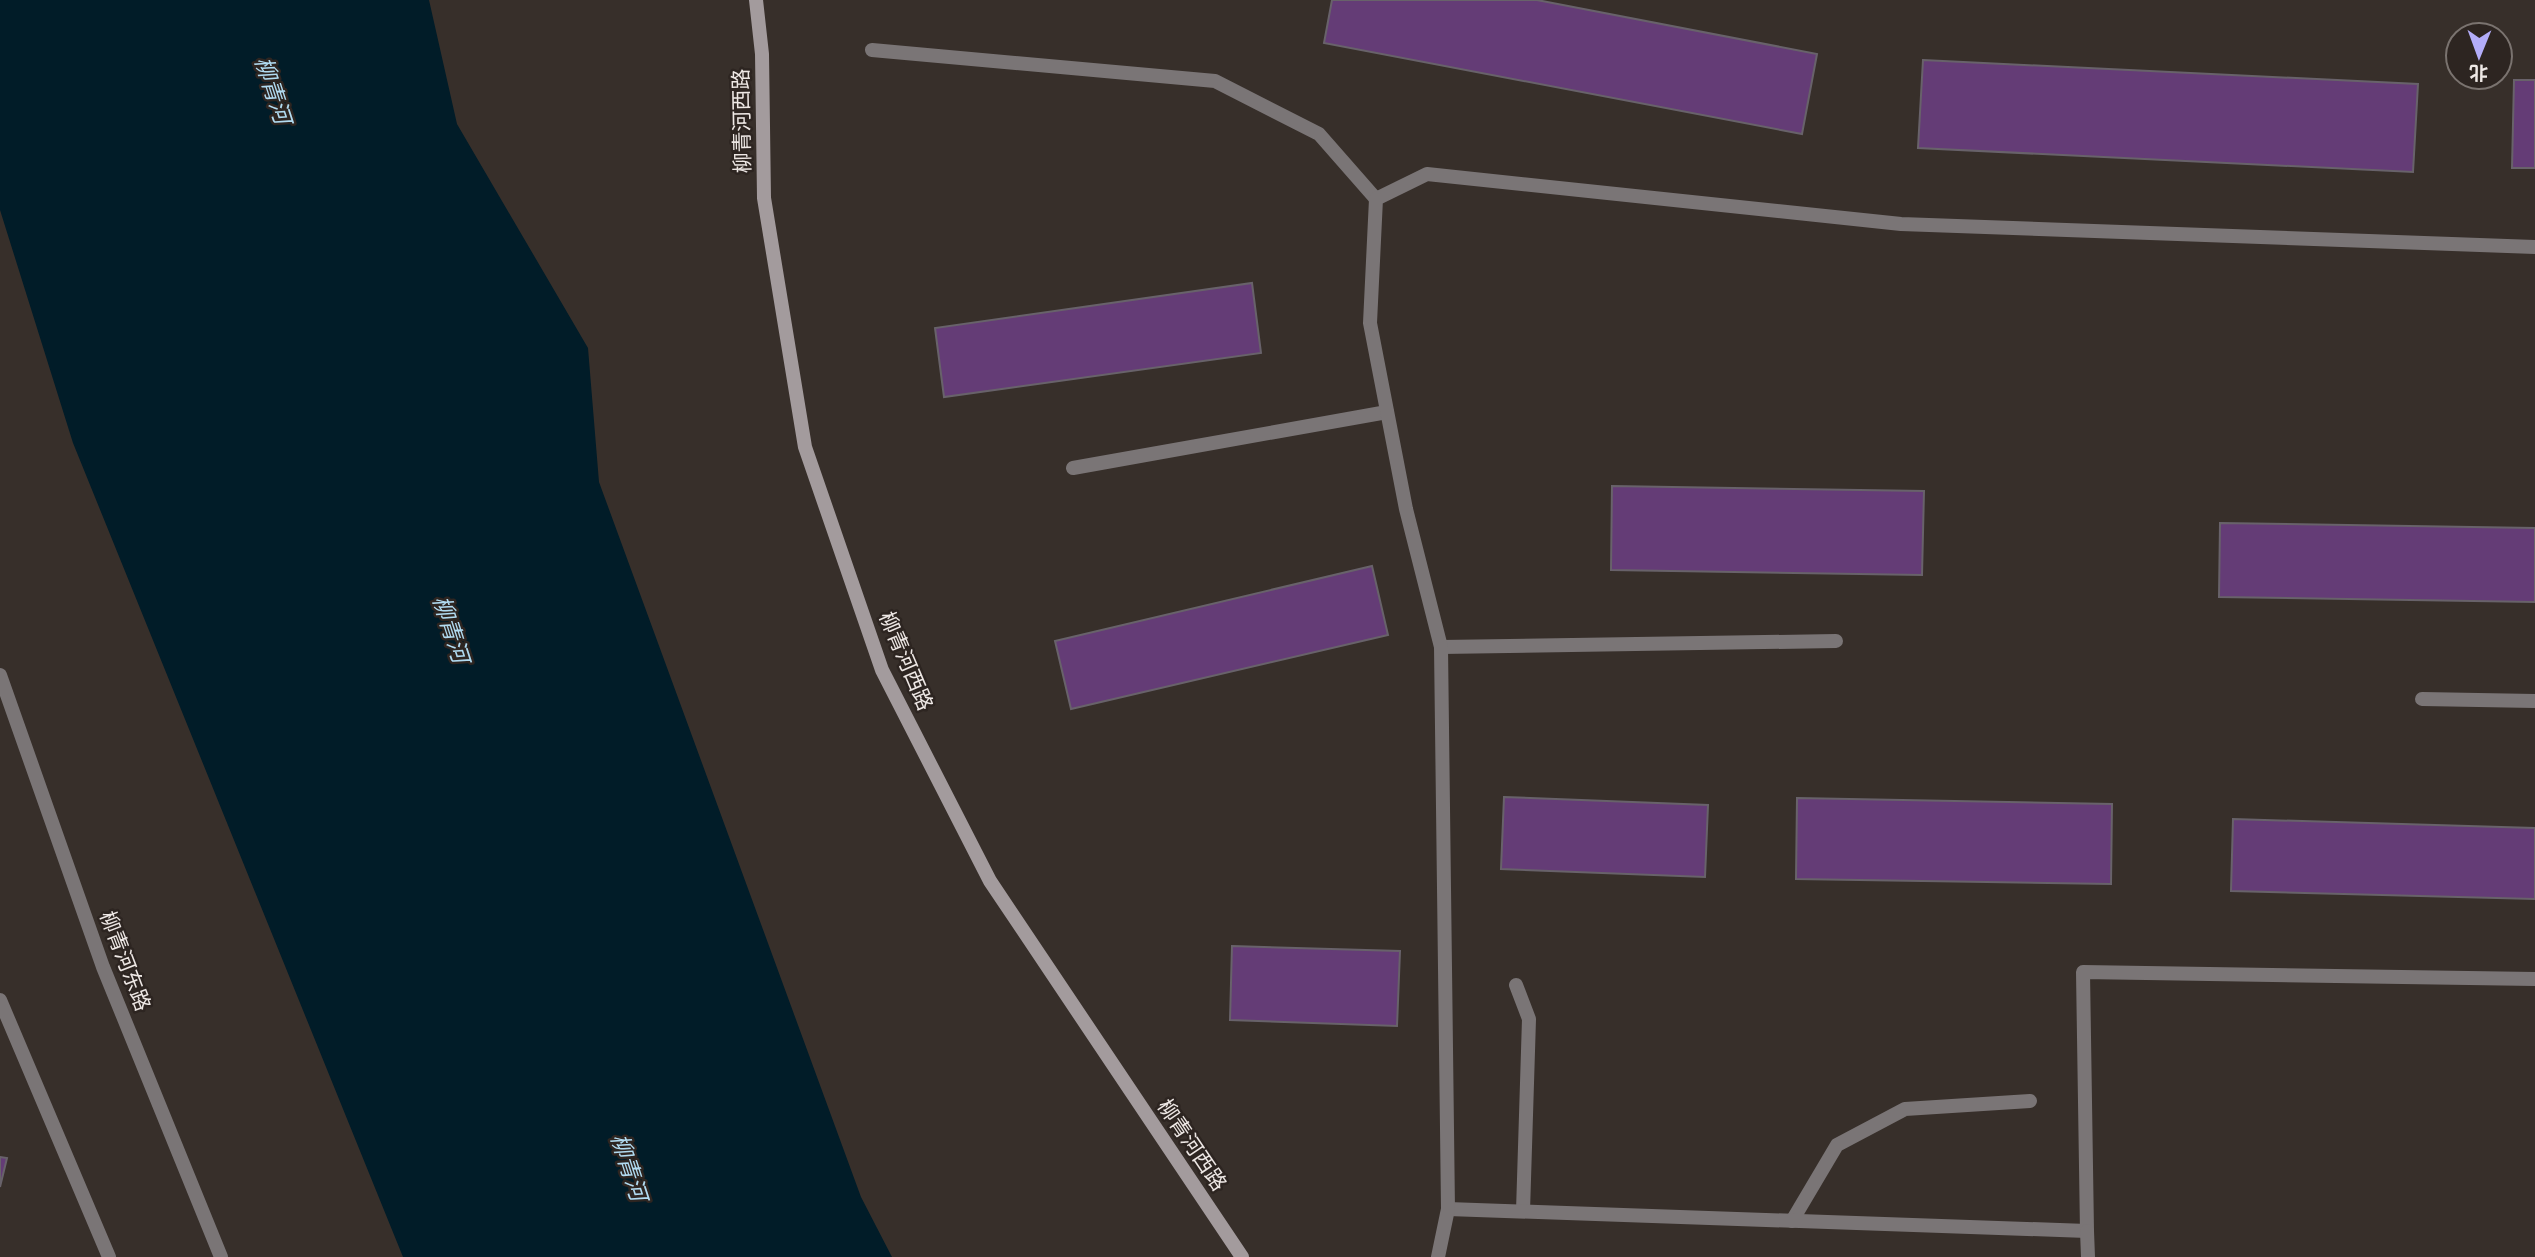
<svg xmlns="http://www.w3.org/2000/svg" width="2535" height="1257" font-family="'IBM Plex Sans','Noto Sans SC',sans-serif">
	<rect width="100%" height="100%" fill="#372f2a"/>
	<!-- water -->
	<path fill="#011c28" d="M0,0H429L457,124L588,348L599,482L861,1197L892,1257H403L73,443L0,210Z"/>
	<!-- building -->
	<g fill="#643c76" stroke="#68626a" stroke-width="2">
		<path d="M1332,0H1537L1817,54L1802,134L1324,43Z"/>
		<path d="M1923,60L2418,84L2413,172L1918,148Z"/>
		<path d="M2514,80H2535V168H2512Z"/>
		<path d="M1252,283L1261,353L944,397L935,328Z"/>
		<path d="M1612,486L1924,491L1922,575L1611,570Z"/>
		<path d="M2220,523L2535,528V602L2219,597Z"/>
		<path d="M1372,566L1388,635L1071,709L1055,641Z"/>
		<path d="M1504,797L1708,805L1705,877L1501,869Z"/>
		<path d="M1797,798L2112,804L2111,884L1796,879Z"/>
		<path d="M2233,819L2535,828V899L2231,891Z"/>
		<path d="M1232,946L1400,951L1397,1026L1230,1020Z"/>
		<path d="M0,1157L7,1158L0,1187Z"/>
	</g>
	<g fill="none" stroke-linecap="round" stroke-linejoin="round">
		<!-- lane -->
		<g stroke="#7a7576" stroke-width="14">
			<path d="M872,50L1215,81L1319,134L1376,199"/>
			<path d="M1073,468L1387,412"/>
			<path d="M1441,647L1836,641"/>
			<path d="M2422,699L2535,701"/>
			<path d="M1516,985L1529,1019L1523,1211"/>
			<path d="M1792,1221L1837,1145L1905,1109L2030,1101"/>
		</g>
		<!-- street -->
		<g stroke="#7a7576" stroke-width="14">
			<path d="M0,675L103,967L221,1257"/>
			<path d="M0,1000L109,1257"/>
			<path d="M1448,1209L2087,1231L2083,972L2535,979"/>
			<path d="M2087,1231L2088,1257"/>
			<path d="M1438,1257L1448,1209L1441,647L1406,509L1370,323L1376,199L1427,174L1901,224L2535,247"/>
		</g>
		<!-- secondary -->
		<path stroke="#a39b9d" stroke-width="14" d="M756,0L762,54L764,198L805,447L882,670L990,881L1242,1257"/>
	</g>
	<g text-anchor="middle" stroke-width="5" stroke-linejoin="round" paint-order="stroke">
		<!-- street labels -->
		<g font-size="21" fill="#eee8e5" stroke="#2d2521">
			<text transform="translate(742 121) rotate(-91)" y="7">柳青河西路</text>
			<text transform="translate(906 661) rotate(67)" y="7">柳青河西路</text>
			<text transform="translate(125 961) rotate(69)" y="7">柳青河东路</text>
			<text transform="translate(1192 1145) rotate(56)" y="7">柳青河西路</text>
		</g>
		<!-- water labels -->
		<g font-size="23" font-style="italic" fill="#b1dbf1" stroke="#2d2521">
			<text transform="translate(273 90) rotate(72)" y="8">柳青河</text>
			<text transform="translate(451 629) rotate(72)" y="8">柳青河</text>
			<text transform="translate(629 1167) rotate(72)" y="8">柳青河</text>
		</g>
	</g>
	<!-- north arrow -->
	<g transform="translate(2479 56) rotate(181)"><circle r="33" fill="#2d2521" stroke="#7a736f" stroke-width="2"/>
	<path d="M0-5L12 26L0 18L-12 26Z" fill="#b3adf9"/>
	<text y="-10" font-size="19" font-weight="bold" text-anchor="middle" fill="#eee8e5">北</text>
	</g>
</svg>
